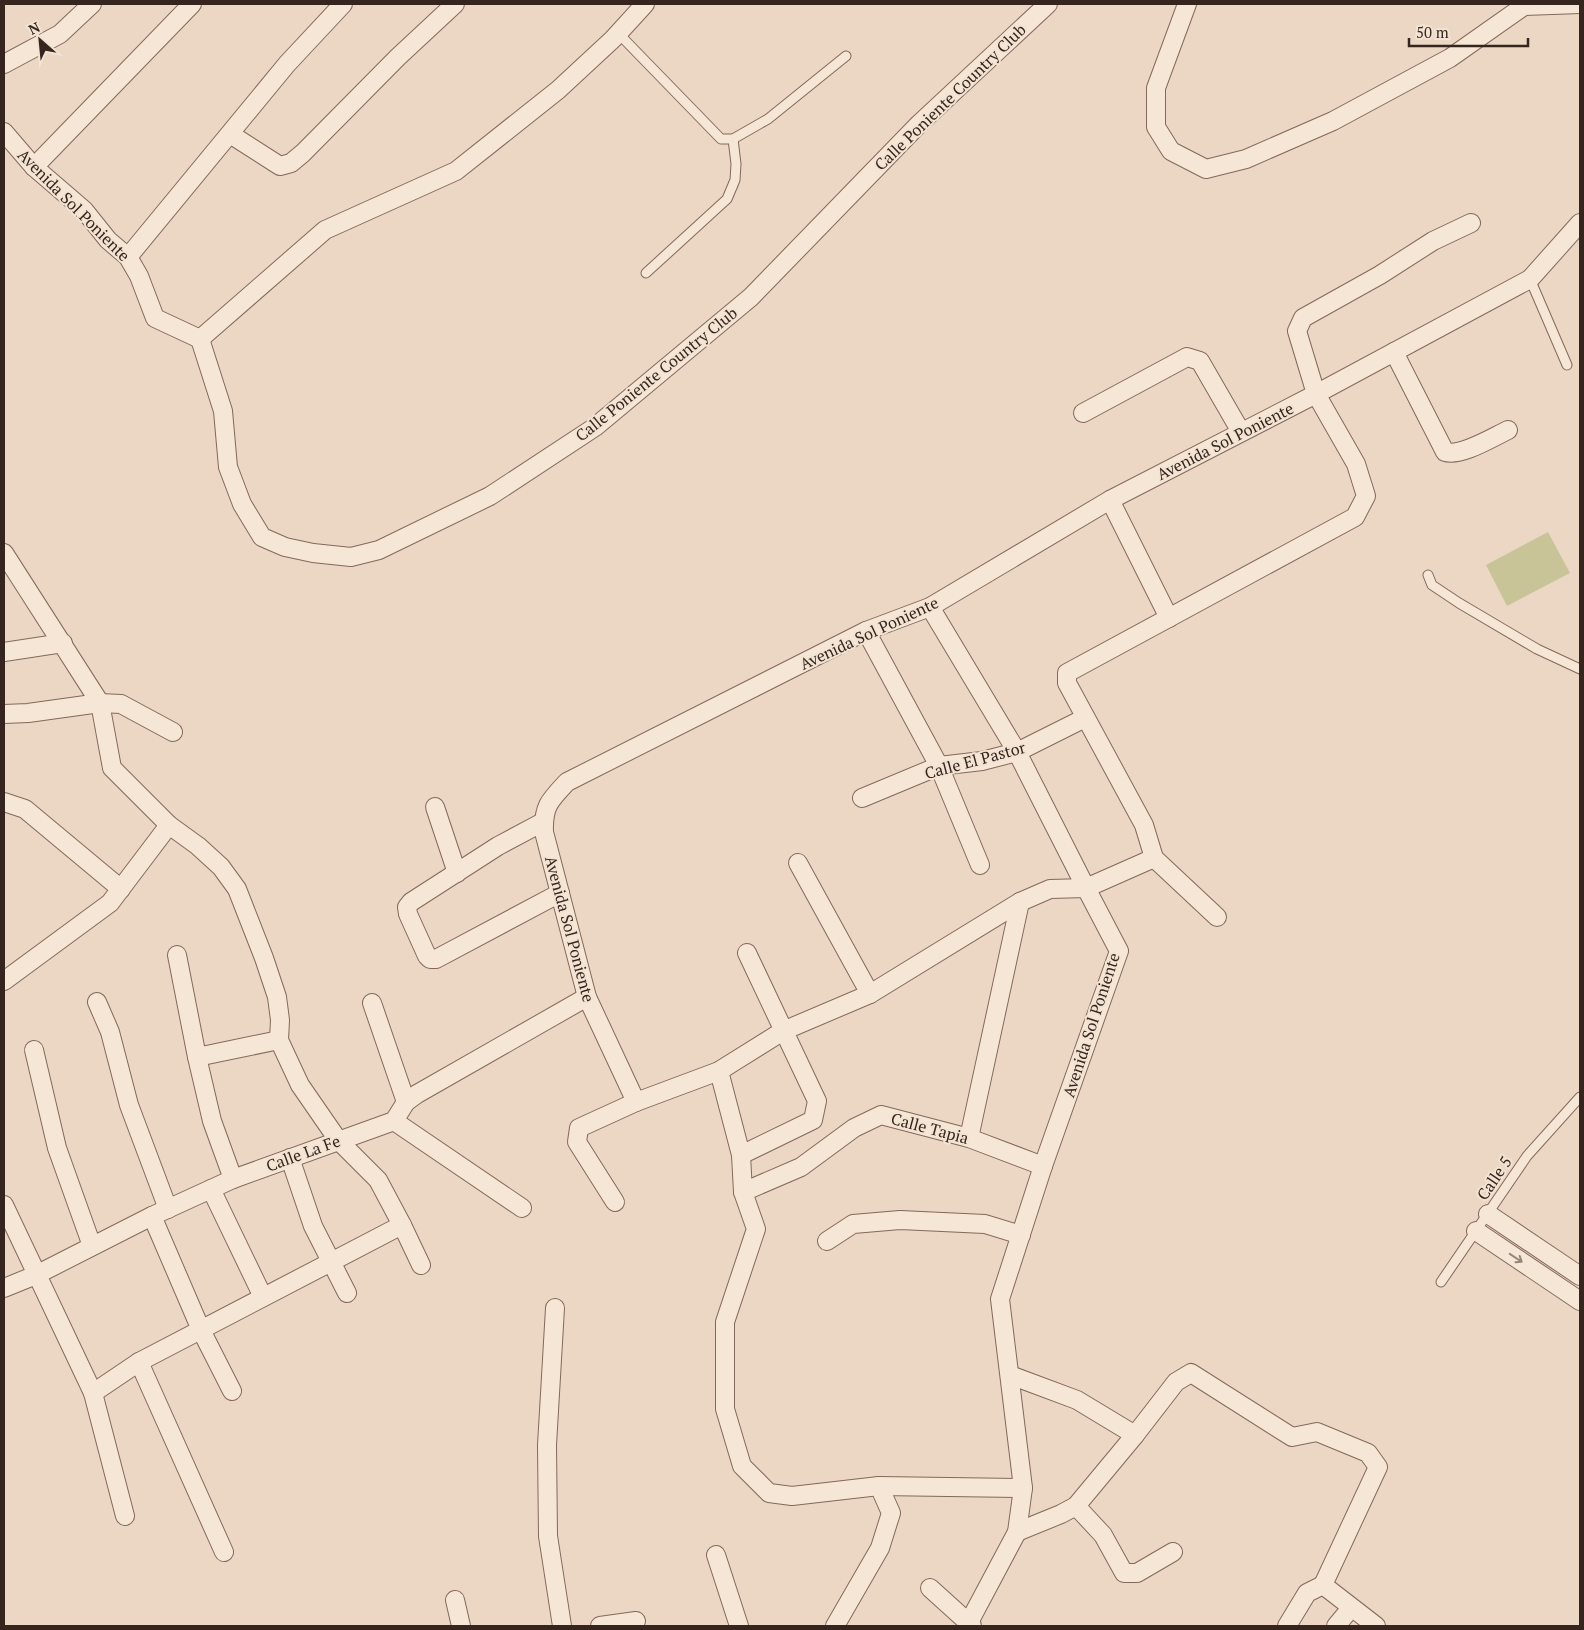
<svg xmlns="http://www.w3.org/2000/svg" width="1584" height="1630" font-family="'PT Serif',serif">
	<rect width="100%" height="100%" fill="#ebd7c3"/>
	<!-- pitch -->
	<path fill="#c8c498" d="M1548,532L1570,573L1507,606L1486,565Z"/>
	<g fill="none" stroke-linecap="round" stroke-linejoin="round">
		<!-- lane casing -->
		<g stroke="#84685b" stroke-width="11">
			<g id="lane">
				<path d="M618,33L721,139H733L768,119L846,56"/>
				<path d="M646,273L727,199L735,180L736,164L733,139"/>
				<path d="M1530,279L1567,365"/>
				<path d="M1428,575L1432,585L1459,603L1537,649L1580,669"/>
				<path d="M1441,1282L1527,1156L1580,1097"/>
			</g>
		</g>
		<!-- street casing -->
		<g stroke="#84685b" stroke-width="20">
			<g id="street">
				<path d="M1187,4L1156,88V127L1171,151L1206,169L1246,159L1333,121L1450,58L1524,6L1580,4"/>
				<path d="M4,64L60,34L92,4"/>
				<path d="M4,132L34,167L84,210L108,240L128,257L139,276L155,318L200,339"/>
				<path d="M230,134L280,166L291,163L303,153L398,57L455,4"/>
				<path d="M34,167L192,4"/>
				<path d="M128,257L287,64L343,4"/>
				<path d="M200,339L223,411L228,467L242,504L262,537L285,547L313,553L351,557L379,550L490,496L595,427L751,297L919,124L1048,4"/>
				<path d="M200,339L325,230L456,171L558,90L613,39L645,4"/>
				<path d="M1394,352L1445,452C1461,457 1493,437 1508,430"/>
				<path d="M1083,413L1187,357L1200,361L1241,432"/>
				<path d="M1110,500L1169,618"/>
				<path d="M4,553L100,703L112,768L169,825L198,846L221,867L237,889L264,958L277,997L280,1020L279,1040L300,1085L338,1140L378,1180L402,1225L421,1265"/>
				<path d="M930,607L1017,752L1086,888L1154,858"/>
				<path d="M866,631L939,766L980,865"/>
				<path d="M4,652L63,643"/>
				<path d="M4,714L28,713L100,703L121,704L173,732"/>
				<path d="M862,798L939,766L982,761L1017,752L1085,718"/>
				<path d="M4,802L25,809L121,889"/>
				<path d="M435,807L457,873"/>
				<path d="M543,822L498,846L411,902L407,907L408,914L427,956L430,959H436L560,893"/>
				<path d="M798,863L870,994"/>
				<path d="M1217,917L1154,858L1144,825L1067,683V673L1355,517L1366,496L1356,464L1316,394L1297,331L1303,318L1380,275L1433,241L1471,223"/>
				<path d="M177,955L197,1057L212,1121L233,1179"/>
				<path d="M4,981L110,903L169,825"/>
				<path d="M97,1002L110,1032L129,1105L168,1209"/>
				<path d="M372,1003L406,1102"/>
				<path d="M34,1050L57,1148L92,1246"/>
				<path d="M197,1057L279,1040"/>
				<path d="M719,1071L741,1155L743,1192L756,1229L725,1322V1409L742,1466L769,1493L792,1496L879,1486L1023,1488"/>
				<path d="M394,1121L522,1208"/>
				<path d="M969,1138L1020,902"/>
				<path d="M741,1155L813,1120L817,1101L747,953"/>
				<path d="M290,1158L313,1226L347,1293"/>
				<path d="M211,1189L263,1297"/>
				<path d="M743,1192L801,1167L854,1128L881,1115L969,1138L1043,1166"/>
				<path d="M615,1202L577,1142L579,1128L636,1102"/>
				<path d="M4,1205L93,1393L125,1516"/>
				<path d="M1488,1214L1580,1276"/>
				<path d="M152,1216L201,1330L232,1391"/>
				<path d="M1476,1231L1580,1301"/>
				<path d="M827,1241L853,1224L900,1220L985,1224L1021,1235"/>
				<path d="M4,1288L36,1275L152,1216L233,1179L394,1121L406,1102L417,1094L587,997"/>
				<path d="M555,1308L547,1445L548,1536L562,1626"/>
				<path d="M139,1362L224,1552"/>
				<path d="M1010,1375L1077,1400L1135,1435"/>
				<path d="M93,1393L139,1362L402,1225"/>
				<path d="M1076,1506L1103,1535L1124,1573H1137L1173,1552"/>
				<path d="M1017,1532L1061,1514L1076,1506L1135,1435L1176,1382L1191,1373L1292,1437L1317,1432L1368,1453L1378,1467L1323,1585"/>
				<path d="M716,1555L739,1626"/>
				<path d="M930,1588L972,1626"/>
				<path d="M455,1600L461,1626"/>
				<path d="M600,1626L636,1621"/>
				<path d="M835,1626L880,1548L891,1513L879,1486"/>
				<path d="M967,1626L1017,1532L1023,1488L1000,1299L1043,1166L1119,951L1086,888L1050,889L1020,902L870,994L783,1031L719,1071L636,1102L587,997L544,832C543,806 550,800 567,782L866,631L930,607L1110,500L1316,394L1530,279L1580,223"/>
				<path d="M1287,1626L1307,1593L1323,1585L1376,1626"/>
				<path d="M1336,1626L1351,1608"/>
			</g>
		</g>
		<!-- lane -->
		<use href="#lane" stroke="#f6e6d6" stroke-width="9"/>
		<!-- street -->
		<use href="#street" stroke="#f6e6d6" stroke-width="18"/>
	</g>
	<!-- one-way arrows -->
	<defs><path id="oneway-shaft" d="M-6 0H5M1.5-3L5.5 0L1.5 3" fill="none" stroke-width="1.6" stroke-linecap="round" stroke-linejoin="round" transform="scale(1.25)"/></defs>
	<use stroke="#96867a" href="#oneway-shaft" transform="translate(1516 1258) rotate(34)"/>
	<g text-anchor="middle" stroke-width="4" stroke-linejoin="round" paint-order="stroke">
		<!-- street labels -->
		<g font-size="16" fill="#35251e" stroke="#f3e3d2">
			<text transform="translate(950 97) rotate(-44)" y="6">Calle Poniente Country Club</text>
			<text transform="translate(74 205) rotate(45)" y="6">Avenida Sol Poniente</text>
			<text transform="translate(656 374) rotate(-39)" y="6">Calle Poniente Country Club</text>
			<text transform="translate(1225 441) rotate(-27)" y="6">Avenida Sol Poniente</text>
			<text transform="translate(869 633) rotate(-25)" y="6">Avenida Sol Poniente</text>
			<text transform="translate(975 760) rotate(-15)" y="6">Calle El Pastor</text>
			<text transform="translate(570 929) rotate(75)" y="6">Avenida Sol Poniente</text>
			<text transform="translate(1091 1025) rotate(-72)" y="6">Avenida Sol Poniente</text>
			<text transform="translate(930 1128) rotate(15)" y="6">Calle Tapia</text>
			<text transform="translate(303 1153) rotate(-20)" y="6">Calle La Fe</text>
			<text transform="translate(1494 1178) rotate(-56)" y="6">Calle 5</text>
		</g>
	</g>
	<!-- border -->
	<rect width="1584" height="1630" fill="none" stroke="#35251e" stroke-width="10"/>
	<!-- north arrow -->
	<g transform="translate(40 40) rotate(333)" stroke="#f3e3d2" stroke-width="4" paint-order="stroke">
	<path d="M0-4L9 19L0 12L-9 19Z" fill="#35251e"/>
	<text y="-8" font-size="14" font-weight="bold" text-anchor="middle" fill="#35251e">N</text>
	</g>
	<!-- scale -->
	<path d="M1409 38v8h119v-8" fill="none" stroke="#35251e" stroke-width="2.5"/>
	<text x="1416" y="38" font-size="15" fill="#35251e" stroke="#f3e3d2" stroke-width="4" paint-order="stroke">50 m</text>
</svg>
